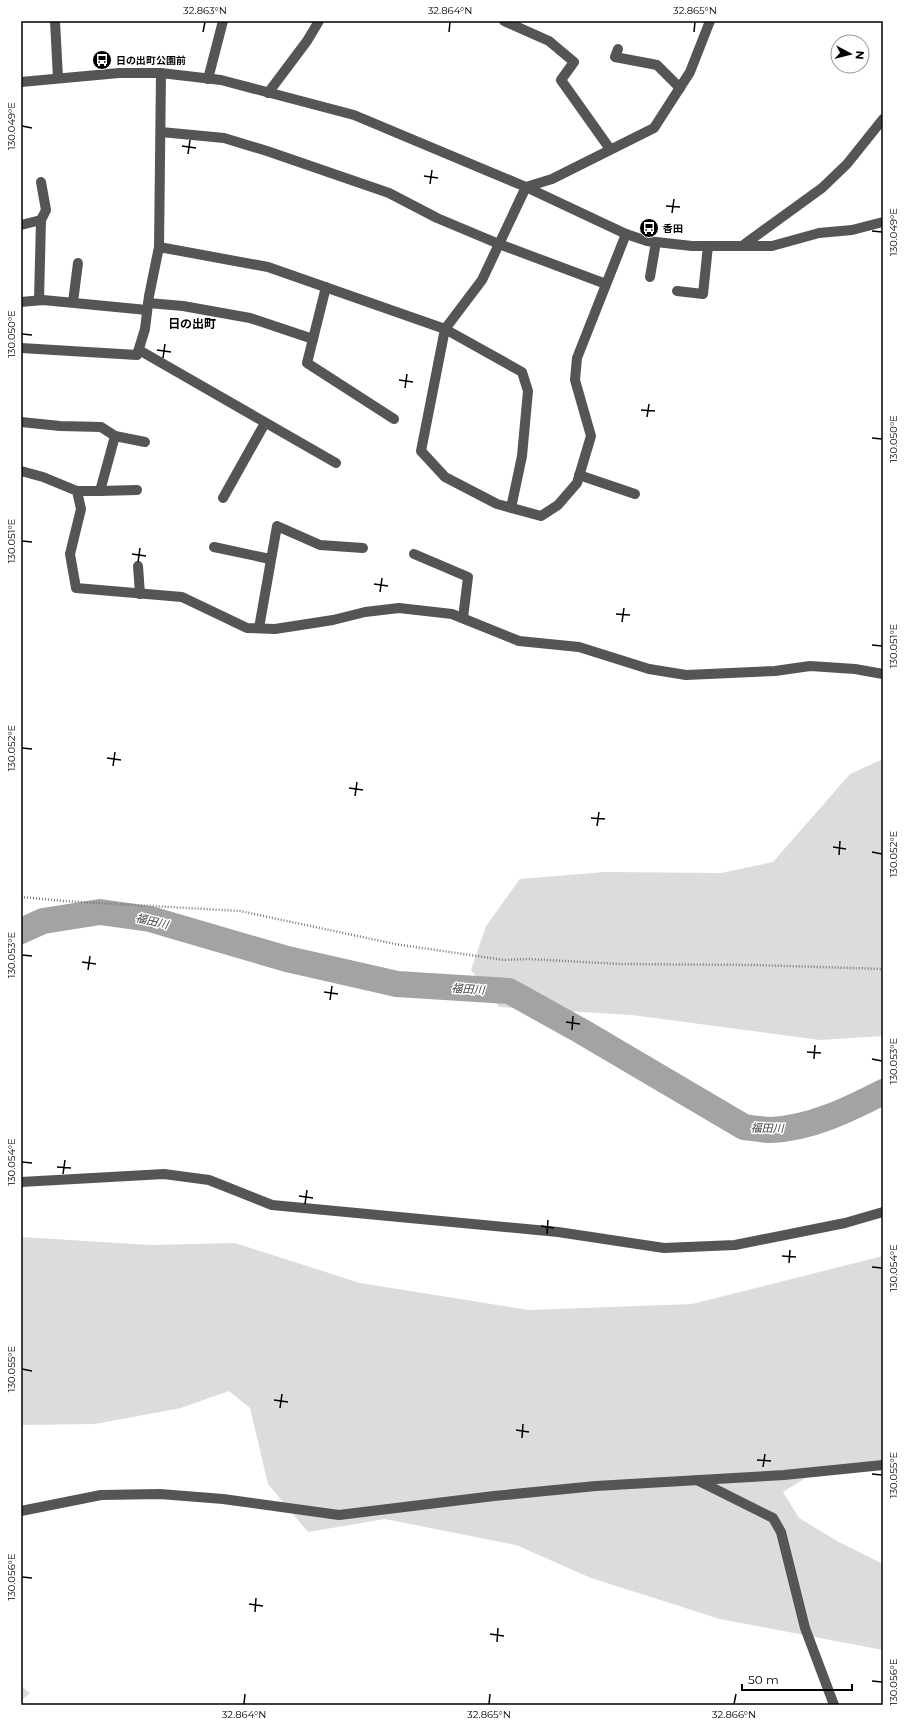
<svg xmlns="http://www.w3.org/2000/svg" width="904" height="1726" font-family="Montserrat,'Noto Sans JP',sans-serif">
	<rect width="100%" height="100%" fill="#fff"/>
	<!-- green -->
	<g fill="#dcdcdc">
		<path d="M883,759V1036L820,1040L632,1015L499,1007L471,970L486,926L520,879L605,872L721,873L773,862L850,774Z"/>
		<path d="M21,1237L151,1245L235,1243L360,1283L529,1310L692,1304L883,1256V1462L814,1473L783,1492L799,1518L837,1541L883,1564V1650L720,1619L591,1578L516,1545L385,1519L308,1532L268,1484L250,1408L229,1391L181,1408L95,1424L21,1425Z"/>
		<path d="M21,1686L30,1693L21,1701Z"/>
	</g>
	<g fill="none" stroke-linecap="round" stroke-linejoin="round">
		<!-- river -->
		<path stroke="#a3a3a3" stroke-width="26" d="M21,931L43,921L100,912L150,919L287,959L397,984L509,991L581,1031L744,1127C752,1128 762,1130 771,1130C811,1128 848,1110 883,1092"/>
		<!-- path -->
		<path stroke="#777" stroke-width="2.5" stroke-dasharray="1 2" stroke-linecap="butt" d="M21,897L64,901L240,911L395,944L504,960L529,959L620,964L755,965L883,969"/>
		<!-- minor -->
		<g stroke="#555" stroke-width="10">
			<path d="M55,21L58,78"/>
			<path d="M504,21L549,41L574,62L561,80L610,149"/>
			<path d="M618,49L615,57L657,65L680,88"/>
			<path d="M208,79L223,21"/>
			<path d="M21,82L119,73H161L221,80L354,115L526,187L626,234L647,241L692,246H772L819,233L852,230L883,222"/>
			<path d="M268,93L307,41L319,21"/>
			<path d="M161,132L224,138L267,151L389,193L437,218L499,244L606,284"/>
			<path d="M21,225L41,220"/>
			<path d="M742,246L822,188L847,164L883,119"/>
			<path d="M159,247L268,267L445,329L482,280L526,187L552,179L654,128L690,72L710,21"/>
			<path d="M650,277L656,242"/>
			<path d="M326,287L307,363L394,419"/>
			<path d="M677,291L703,294L708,246"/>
			<path d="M39,300L41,220L46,210L41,182"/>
			<path d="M21,302L43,300L147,310"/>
			<path d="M73,302L78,263"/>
			<path d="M148,303L183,306L250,318L313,339"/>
			<path d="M21,348L137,355L145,329L149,296L159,247L161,73"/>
			<path d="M139,350L336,463"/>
			<path d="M21,422L60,426L101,427L115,436"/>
			<path d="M21,471L43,477L77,491L81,509L70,554L76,588L182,597L247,628L275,629L333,620L365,612L399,608L452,614L519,641L579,647L649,669L686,675L775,671L810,666L855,669L883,674"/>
			<path d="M579,475L635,494"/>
			<path d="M77,491H100L115,436L145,442"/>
			<path d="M100,491L137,490"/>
			<path d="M223,498L265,423"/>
			<path d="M511,508L522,456L528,391L522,372L445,329L421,451L445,477L497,504L541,516L558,505L577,483L591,436L575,380L577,358L626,234"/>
			<path d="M214,547L270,559"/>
			<path d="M414,554L468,577L463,618"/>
			<path d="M138,566L140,594"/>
			<path d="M259,628L277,526L320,545L363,548"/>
			<path d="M21,1182L164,1174L209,1180L272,1205L558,1232L664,1248L735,1245L845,1223L883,1212"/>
			<path d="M697,1480L773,1518L781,1532L805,1628L834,1705"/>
			<path d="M21,1511L101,1495L160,1494L223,1499L339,1515L494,1496L596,1486L784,1475L883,1465"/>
		</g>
	</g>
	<!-- ticks -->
	<path fill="none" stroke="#000" stroke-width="1.5" d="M203,32L205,22M449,32L450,22M694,32L695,22M22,126L32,128M182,146L196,148M188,154L190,140M424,176L438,178M430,184L432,170M666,206L680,207M672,213L674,199M872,231L882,232M22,334L32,335M157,350L171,352M163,358L165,344M399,380L413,382M405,388L407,374M641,410L655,411M647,417L649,404M872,438L882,439M22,541L32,542M132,554L146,556M138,562L140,548M374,584L388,586M380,592L382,578M616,614L630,615M622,622L624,608M872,645L882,646M22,748L32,749M107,758L121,760M113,766L115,752M349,788L363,790M355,796L357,782M591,818L605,819M597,826L599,812M833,847L846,849M872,852L882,854M839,855L840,841M22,955L32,956M82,962L96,964M88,970L90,956M324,992L338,994M330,1000L332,986M566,1022L580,1024M572,1030L573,1016M807,1052L821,1053M814,1059L815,1045M872,1059L882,1061M22,1162L32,1163M57,1167L71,1168M63,1174L65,1160M299,1196L313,1198M305,1204L307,1190M541,1226L554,1228M547,1234L548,1220M782,1256L796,1257M789,1263L790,1250M872,1267L882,1268M22,1369L32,1371M274,1400L288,1402M280,1408L282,1394M516,1430L529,1432M522,1438L523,1424M757,1460L771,1461M763,1467L765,1454M872,1474L882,1475M22,1577L32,1578M249,1604L263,1606M255,1612L256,1598M490,1634L504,1636M497,1642L498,1628M872,1681L882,1682M244,1704L245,1694M489,1704L490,1694M734,1704L736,1694"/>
	<!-- icons -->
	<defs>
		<g id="bus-disc" transform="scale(1)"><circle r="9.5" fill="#000" stroke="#fff"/><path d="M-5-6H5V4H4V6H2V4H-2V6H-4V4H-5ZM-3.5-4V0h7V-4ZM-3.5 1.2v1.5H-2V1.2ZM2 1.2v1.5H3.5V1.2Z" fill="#fff"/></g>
	</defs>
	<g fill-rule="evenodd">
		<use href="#bus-disc" x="102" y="60"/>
		<use href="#bus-disc" x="649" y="228"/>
	</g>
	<g text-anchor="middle" stroke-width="3" stroke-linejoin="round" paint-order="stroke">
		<!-- poi labels -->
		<g font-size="10" font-weight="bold" fill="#000" stroke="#fff" text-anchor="start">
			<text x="116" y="64">日の出町公園前</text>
			<text x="663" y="232">香田</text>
		</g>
		<!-- water labels -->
		<g font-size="11" font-style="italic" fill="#444" stroke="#fff">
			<text transform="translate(152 921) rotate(13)" y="4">福田川</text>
			<text transform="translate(468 989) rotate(4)" y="4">福田川</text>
			<text transform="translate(767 1128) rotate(1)" y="4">福田川</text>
		</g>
		<!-- quarter labels -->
		<g font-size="12" font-weight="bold" fill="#000" stroke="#fff">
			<text x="192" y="328">日の出町</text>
		</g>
	</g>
	<!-- border -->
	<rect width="904" height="1726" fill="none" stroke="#ffffff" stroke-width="44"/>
	<!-- north arrow -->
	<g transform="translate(850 54) rotate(97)"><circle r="19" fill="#ffffff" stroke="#999999"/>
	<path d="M0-3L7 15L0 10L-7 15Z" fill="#000000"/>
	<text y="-6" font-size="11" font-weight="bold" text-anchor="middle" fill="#000000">N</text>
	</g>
	<!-- scale -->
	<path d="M742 1684v6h110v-6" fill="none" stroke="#000000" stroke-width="2"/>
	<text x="748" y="1684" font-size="12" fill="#000000" stroke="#ffffff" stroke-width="3" paint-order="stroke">50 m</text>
	<rect x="22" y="22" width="860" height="1682" fill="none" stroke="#000" stroke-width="1.5"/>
	<g font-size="10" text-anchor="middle" fill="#000">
		<text x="205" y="14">32.863°N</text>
		<text x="450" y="14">32.864°N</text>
		<text x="695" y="14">32.865°N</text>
		<text transform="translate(11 126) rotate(-90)" y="4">130.049°E</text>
		<text transform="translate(893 232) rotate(-90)" y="4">130.049°E</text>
		<text transform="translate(11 334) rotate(-90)" y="4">130.050°E</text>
		<text transform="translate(893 439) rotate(-90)" y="4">130.050°E</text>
		<text transform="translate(11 541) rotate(-90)" y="4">130.051°E</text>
		<text transform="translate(893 646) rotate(-90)" y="4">130.051°E</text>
		<text transform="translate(11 748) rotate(-90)" y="4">130.052°E</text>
		<text transform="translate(893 854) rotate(-90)" y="4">130.052°E</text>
		<text transform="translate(11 955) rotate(-90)" y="4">130.053°E</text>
		<text transform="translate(893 1061) rotate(-90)" y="4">130.053°E</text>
		<text transform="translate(11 1162) rotate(-90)" y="4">130.054°E</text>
		<text transform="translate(893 1268) rotate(-90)" y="4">130.054°E</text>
		<text transform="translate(11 1369) rotate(-90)" y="4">130.055°E</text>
		<text transform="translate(893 1475) rotate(-90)" y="4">130.055°E</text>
		<text transform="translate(11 1577) rotate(-90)" y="4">130.056°E</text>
		<text transform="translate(893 1682) rotate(-90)" y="4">130.056°E</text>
		<text x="244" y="1718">32.864°N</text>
		<text x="489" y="1718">32.865°N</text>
		<text x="734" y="1718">32.866°N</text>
	</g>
</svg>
